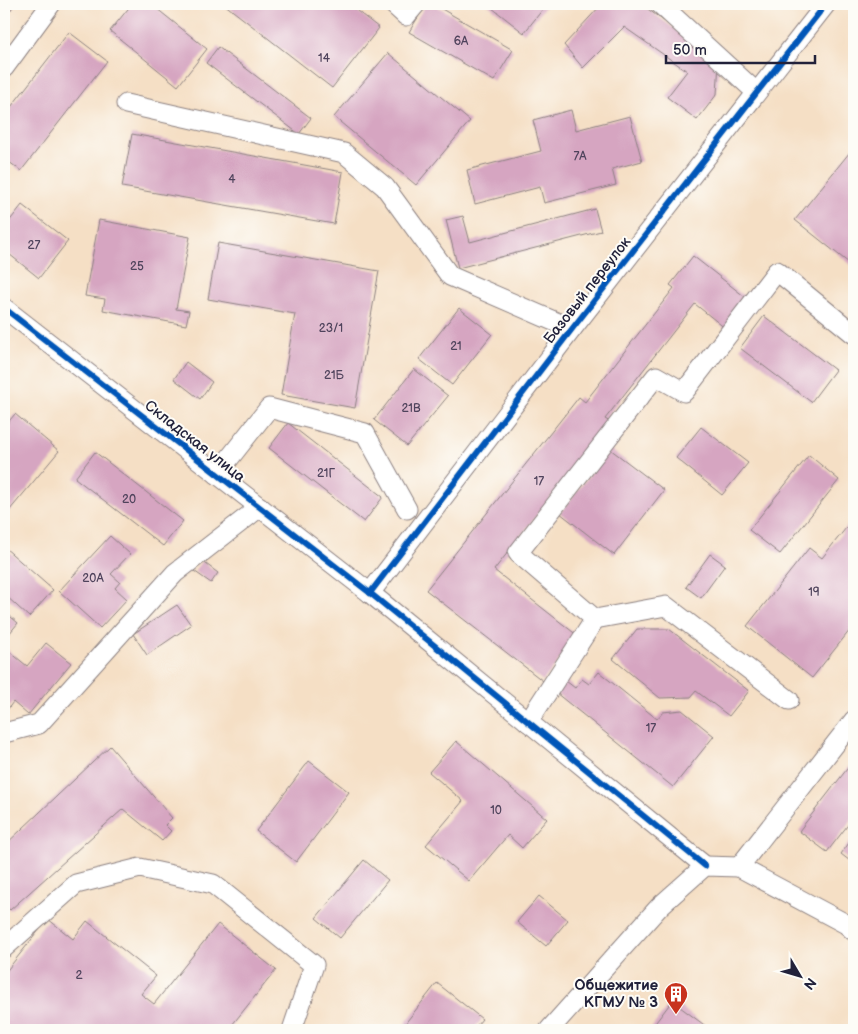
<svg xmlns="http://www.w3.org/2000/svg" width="858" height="1034" font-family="'Balsamiq Sans',sans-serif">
	<rect width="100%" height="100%" fill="#fdfcf7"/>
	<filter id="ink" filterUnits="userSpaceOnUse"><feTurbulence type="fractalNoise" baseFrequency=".02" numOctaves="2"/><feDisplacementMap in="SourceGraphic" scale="10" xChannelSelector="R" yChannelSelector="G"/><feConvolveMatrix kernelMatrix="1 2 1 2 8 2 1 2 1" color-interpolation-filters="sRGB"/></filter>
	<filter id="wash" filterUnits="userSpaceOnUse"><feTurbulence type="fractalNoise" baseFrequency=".0096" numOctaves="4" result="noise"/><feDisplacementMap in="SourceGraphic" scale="20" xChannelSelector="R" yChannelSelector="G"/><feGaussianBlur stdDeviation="1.12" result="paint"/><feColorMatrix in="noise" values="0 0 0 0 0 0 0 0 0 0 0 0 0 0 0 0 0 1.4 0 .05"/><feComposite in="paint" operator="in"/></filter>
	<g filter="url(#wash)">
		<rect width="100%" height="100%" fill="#f5dfc5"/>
		<g id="blocks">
			<!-- building -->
			<g fill="#d6a5c1">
				<path d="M4,4H15L4,19Z"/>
				<path d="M132,4H151L207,49L178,86L110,31Z"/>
				<path d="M224,4H348L379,28L332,88Z"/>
				<path d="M426,4H433L513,50L494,81L409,32Z"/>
				<path d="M487,4H547L524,33Z"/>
				<path d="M602,4H641L719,62L717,94L697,120L667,97L687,71L624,27L583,68L564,45Z"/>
				<path d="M69,32L107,61L21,171L4,158V116Z"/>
				<path d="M218,47L311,118L299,134L206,63Z"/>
				<path d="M388,53L470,121L416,185L334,117Z"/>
				<path d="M571,110L576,130L630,116L642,161L612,169L616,185L544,203L540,187L475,204L467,170L541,151L533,120Z"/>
				<path d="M132,134L343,172L334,224L122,187Z"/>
				<path d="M854,147V267L795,220Z"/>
				<path d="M22,205L68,241L39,278L4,250V228Z"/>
				<path d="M595,209L601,231L458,268L446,220L463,216L470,242Z"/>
				<path d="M99,220L190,237L176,309L189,311L186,325L103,310L105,299L85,296Z"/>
				<path d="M218,243L379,271L355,408L281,395L295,314L208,299Z"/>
				<path d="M693,256L749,300L726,329L695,304L605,419L610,422L494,570L578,636L543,681L426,590L579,397L585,402L674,288L670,285Z"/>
				<path d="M459,308L492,334L452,385L419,359Z"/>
				<path d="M764,316L835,370L811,402L740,348Z"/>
				<path d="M186,362L212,382L200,399L174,379Z"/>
				<path d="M414,369L448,396L407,446L374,420Z"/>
				<path d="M15,414L59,451L4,517V427Z"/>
				<path d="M288,423L383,497L364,522L269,448Z"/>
				<path d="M701,427L748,463L722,495L676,458Z"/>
				<path d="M610,449L664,490L614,555L560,513Z"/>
				<path d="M95,452L183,521L163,546L75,478Z"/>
				<path d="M809,455L839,480L780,554L749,530Z"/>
				<path d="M854,518V625L812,678L747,626L809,548L822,558Z"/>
				<path d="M110,536L130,554L111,574L120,582L115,588L127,599L100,628L59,591Z"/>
				<path d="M4,547L53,590L29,617L4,594Z"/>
				<path d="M710,554L725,565L701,598L686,587Z"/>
				<path d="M202,561L218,573L211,583L194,571Z"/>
				<path d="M177,605L191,625L147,655L133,634Z"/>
				<path d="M4,611L18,623L4,640Z"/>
				<path d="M637,629H669L749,691L729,716L696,691L691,697L660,698L613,659Z"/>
				<path d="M46,643L71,663L28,715L13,702L4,714V647L27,666Z"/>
				<path d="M599,672L657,719L663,712L682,710L714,736L673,787L556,693L566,681L575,688L582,679L589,684Z"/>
				<path d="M456,741L547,819L522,848L508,835L469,881L426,845L463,801L429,772Z"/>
				<path d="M110,746L172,818L165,825L171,831L162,841L123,809L10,910L4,904V846Z"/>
				<path d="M854,760V817L827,852L799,831Z"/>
				<path d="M309,761L349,792L296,862L256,831Z"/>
				<path d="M854,836V864L841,854Z"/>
				<path d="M364,860L388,880L340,938L316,918Z"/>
				<path d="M539,896L568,920L546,946L517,922Z"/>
				<path d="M48,919L73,939L87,921L156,976L141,994L154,1004L218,924L276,970L228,1030H4V974Z"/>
				<path d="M437,983L482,1019L473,1030H400Z"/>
				<path d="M672,1001L711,1030H650Z"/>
			</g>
		</g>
	</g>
	<g filter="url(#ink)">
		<use href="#blocks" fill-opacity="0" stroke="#8c8080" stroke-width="1"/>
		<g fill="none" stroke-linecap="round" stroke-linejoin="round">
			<!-- minor casing -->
			<g stroke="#8c8080" stroke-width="21">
				<g id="minor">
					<path d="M393,4L406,16L416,4"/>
					<path d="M660,4L756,92"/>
					<path d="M4,68L51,4"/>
					<path d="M126,104L344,153L385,187L450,276L572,329"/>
					<path d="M4,308L370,593L705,866"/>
					<path d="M217,474L269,408L365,433L407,509"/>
					<path d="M370,593L572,329L826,4"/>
					<path d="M595,619L666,606L789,700"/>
					<path d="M528,722L595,619L518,553L656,376L684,392L777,271L854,334"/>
					<path d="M4,733L39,724L175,573L260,507"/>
					<path d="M739,867L846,924L854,931"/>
					<path d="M4,948L76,884L140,868L213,884L314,965L292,1030"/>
					<path d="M549,1030L660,906L705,866L739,867L854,720"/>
				</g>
			</g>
			<!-- minor -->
			<use href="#minor" stroke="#fff" stroke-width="19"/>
			<!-- cycleway casing -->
			<g stroke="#fdfcf7" stroke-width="9">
				<g id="cycleway">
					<path d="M4,308L370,593L705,866"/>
					<path d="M370,593L572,329L826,4"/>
				</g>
			</g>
			<!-- cycleway -->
			<use href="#cycleway" stroke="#0057b8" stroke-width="6"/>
		</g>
	</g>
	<!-- icons -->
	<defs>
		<g id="building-pin" transform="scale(1.25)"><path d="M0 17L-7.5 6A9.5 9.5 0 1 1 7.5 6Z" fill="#c8321e" stroke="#fdfcf7"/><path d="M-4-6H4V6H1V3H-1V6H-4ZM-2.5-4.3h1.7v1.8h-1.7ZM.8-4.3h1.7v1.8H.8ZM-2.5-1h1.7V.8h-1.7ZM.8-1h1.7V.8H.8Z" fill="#fff"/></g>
	</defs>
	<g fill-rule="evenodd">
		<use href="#building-pin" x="676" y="994"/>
	</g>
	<g text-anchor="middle" stroke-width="4" stroke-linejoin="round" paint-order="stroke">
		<!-- number labels -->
		<g font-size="12" fill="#4f435c">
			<text x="461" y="45">6А</text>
			<text x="324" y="62">14</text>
			<text x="580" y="160">7А</text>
			<text x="232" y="183">4</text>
			<text x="34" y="249">27</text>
			<text x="137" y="270">25</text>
			<text x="331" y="332">23/1</text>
			<text x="456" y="350">21</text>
			<text x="334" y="379">21Б</text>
			<text x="411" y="412">21В</text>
			<text x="326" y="477">21Г</text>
			<text x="539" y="485">17</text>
			<text x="129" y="503">20</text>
			<text x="93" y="582">20А</text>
			<text x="814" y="596">19</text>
			<text x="651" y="732">17</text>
			<text x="496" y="814">10</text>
			<text x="79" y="979">2</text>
		</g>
		<!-- street labels -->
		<g font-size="15" fill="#22223b" stroke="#fdfcf7">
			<text transform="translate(587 290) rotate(-52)" y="5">Базовый переулок</text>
			<text transform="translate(195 441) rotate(38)" y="5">Складская улица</text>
		</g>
		<!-- poi labels -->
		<g font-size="15" font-weight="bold" fill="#22223b" stroke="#fdfcf7" text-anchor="end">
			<text x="658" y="990">Общежитие<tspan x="658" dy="17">КГМУ № 3</tspan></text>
		</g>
	</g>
	<!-- margin -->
	<rect width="858" height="1034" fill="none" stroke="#fdfcf7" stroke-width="20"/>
	<!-- north arrow -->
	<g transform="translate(800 976) rotate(128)" stroke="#fdfcf7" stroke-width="4" paint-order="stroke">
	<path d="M0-4L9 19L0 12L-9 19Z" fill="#22223b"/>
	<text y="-8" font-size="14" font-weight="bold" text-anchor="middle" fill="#22223b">N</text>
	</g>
	<!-- scale -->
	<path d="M666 55v8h149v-8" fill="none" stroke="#22223b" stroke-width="2.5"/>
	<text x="673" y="55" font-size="15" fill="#22223b" stroke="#fdfcf7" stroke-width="4" paint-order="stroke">50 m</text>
</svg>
